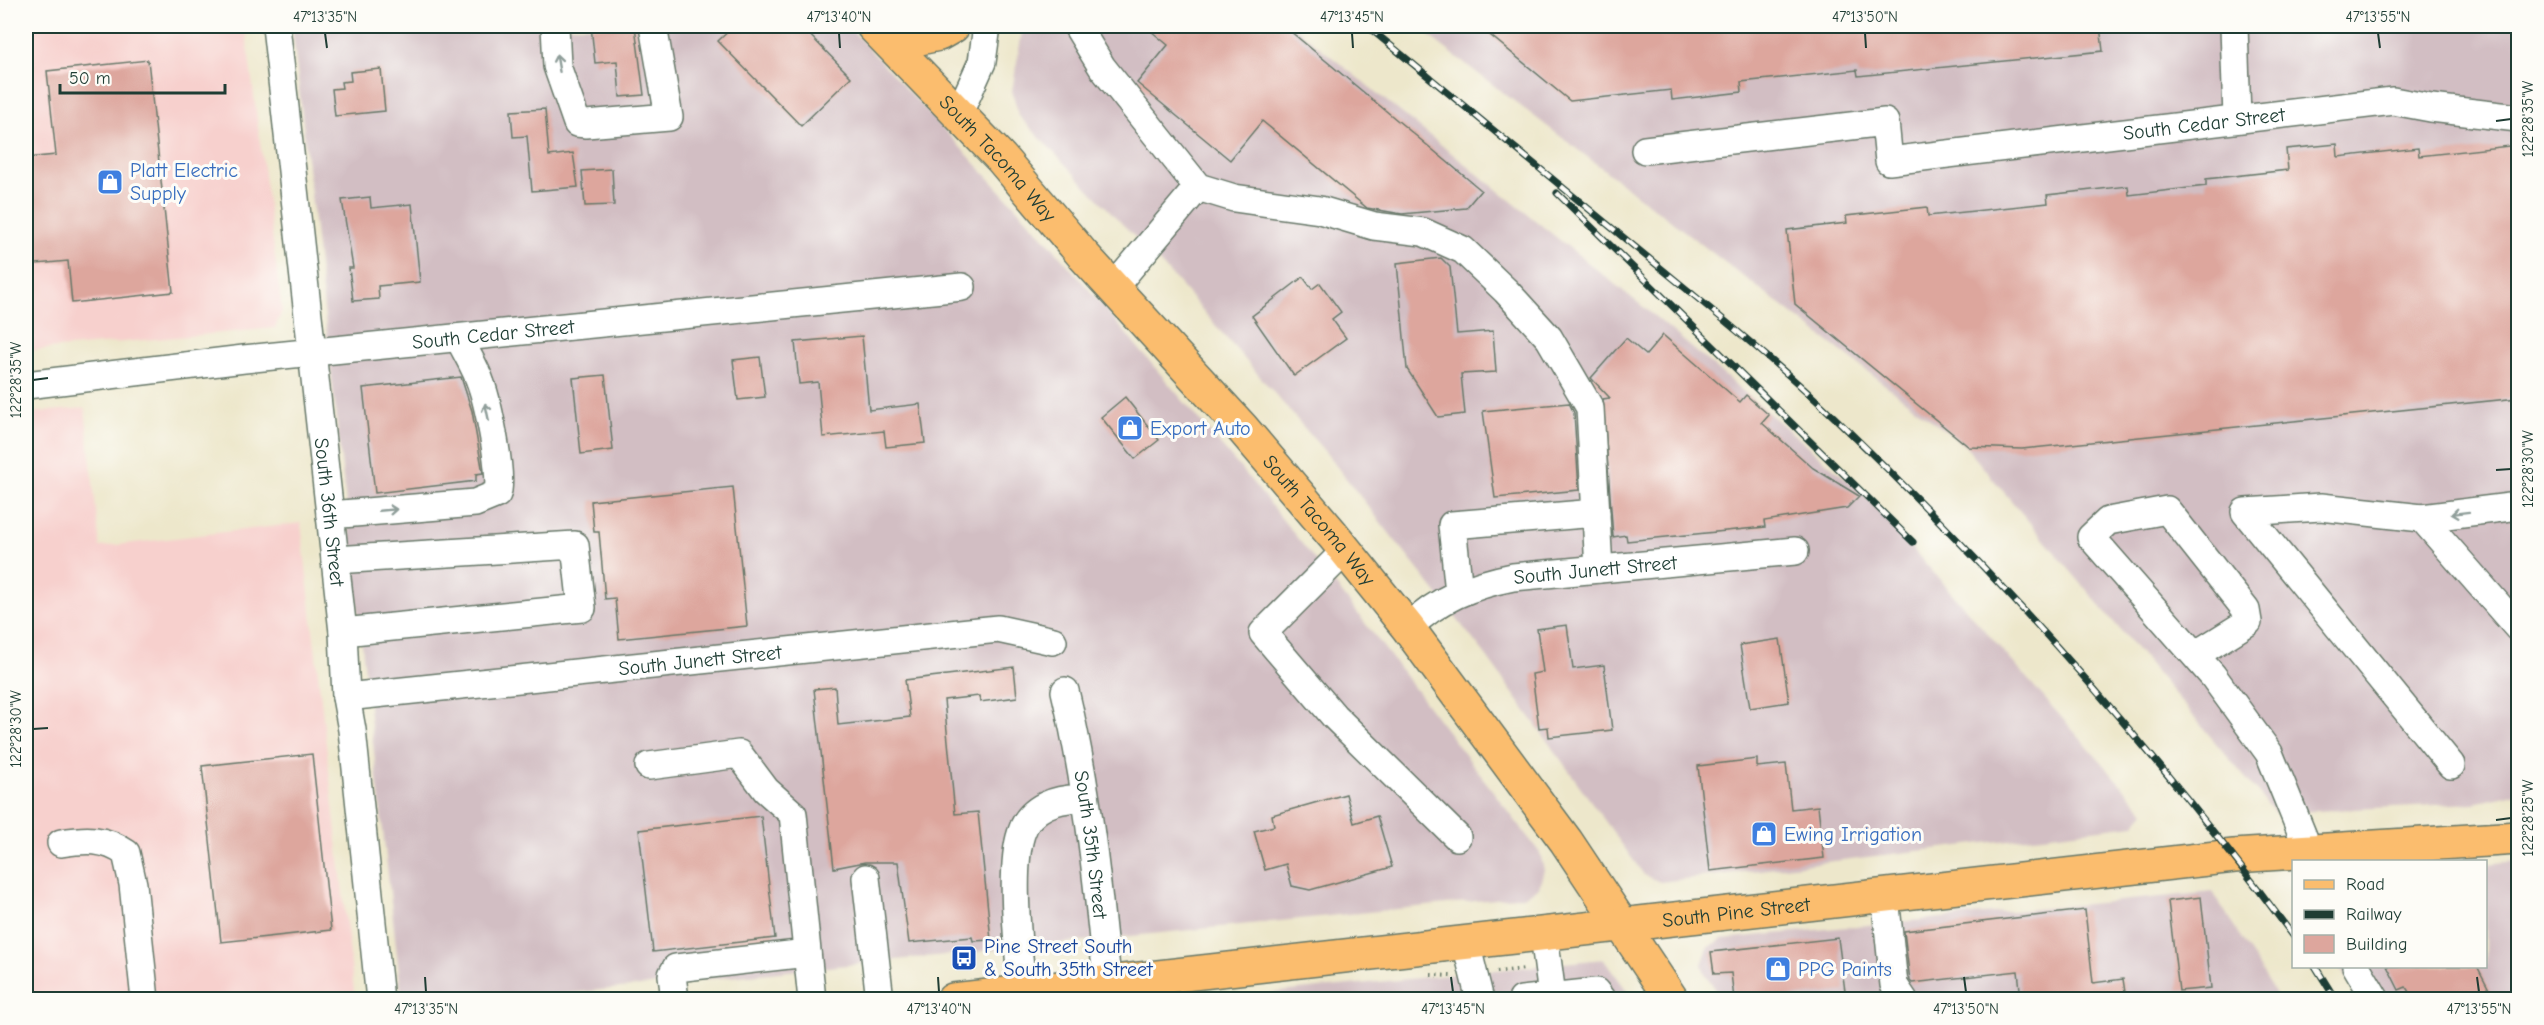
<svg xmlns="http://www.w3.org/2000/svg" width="2544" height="1025" font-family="'Comic Neue',sans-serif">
	<rect width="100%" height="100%" fill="#fdfcf7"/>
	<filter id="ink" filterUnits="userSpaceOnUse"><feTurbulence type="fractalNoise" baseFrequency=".0167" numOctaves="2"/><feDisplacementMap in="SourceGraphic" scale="12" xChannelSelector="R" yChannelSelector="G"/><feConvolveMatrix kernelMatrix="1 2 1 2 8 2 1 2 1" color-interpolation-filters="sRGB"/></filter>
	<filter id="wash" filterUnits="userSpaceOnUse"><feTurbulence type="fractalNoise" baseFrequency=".008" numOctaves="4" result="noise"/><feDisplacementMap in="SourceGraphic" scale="24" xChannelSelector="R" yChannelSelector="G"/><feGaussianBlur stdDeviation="1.35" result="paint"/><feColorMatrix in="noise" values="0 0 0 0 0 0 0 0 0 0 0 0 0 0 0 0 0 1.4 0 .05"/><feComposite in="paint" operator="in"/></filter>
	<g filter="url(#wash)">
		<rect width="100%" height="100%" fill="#ede7cb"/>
		<!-- built -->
		<g fill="#f7d0cd">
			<path d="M26,26H245L282,311L275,328L26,351Z"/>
			<path d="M85,408L100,547L301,523L355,1000H26V413Z"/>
		</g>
		<!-- industrial -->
		<g fill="#d2bec3">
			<path d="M292,26H848L1050,244L1253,483L1349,602L1540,853L1544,870L1539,887L1525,896L513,999H402Z"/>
			<path d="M1023,26H1293L1652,314L1865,495L2145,812L2134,825L1660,882L1644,875L1486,656L1326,453L1177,281L1019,116L1012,91Z"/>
			<path d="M1416,26H2518V793L2474,803L2275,813L1965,446Z"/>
			<path d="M2518,861V999H2359L2339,967L2486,966V864Z"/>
			<path d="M2213,892L2279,999H1722L1704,972L1702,964L1708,948L1722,939Z"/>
			<path d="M1604,959L1633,999L1201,1000Z"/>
		</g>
		<g id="blocks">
			<!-- building -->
			<g fill="#dda69d">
				<path d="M591,26H635L644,95L620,97L617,61L595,63Z"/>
				<path d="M734,26H801L851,77L801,126L718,41Z"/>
				<path d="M1145,26H1284L1481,190L1466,208L1402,214L1367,208L1262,121L1230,160L1137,83L1168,45Z"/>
				<path d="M1479,26H2100L2103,51L1858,76L1857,70L1741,82L1742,92L1672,100L1671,90L1570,101Z"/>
				<path d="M148,60L173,292L72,303L68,261L26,265V158L56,155L47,71Z"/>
				<path d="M381,69L385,111L335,116L332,89L342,88L341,82L351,81L350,72Z"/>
				<path d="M545,109L549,156L573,153L578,187L532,191L527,136L513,137L511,111Z"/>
				<path d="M2337,144L2338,157L2418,148L2419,156L2518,145V398L2022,449L1969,447L1795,304L1787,230L1847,223L1846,216L1927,207L1928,216L2048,203L2047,195L2128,186L2129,195L2206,186V179L2288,170L2286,149Z"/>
				<path d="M612,169L614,205L585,206L582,171Z"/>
				<path d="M370,197L371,208L412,204L420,282L378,286L379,299L353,301L349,268H353L342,200Z"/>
				<path d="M1441,258L1450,267L1457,334L1493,331L1496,372L1461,374L1465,414L1438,417L1407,369L1397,263Z"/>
				<path d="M1303,277L1312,289L1320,283L1341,312L1332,319L1346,338L1294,376L1252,316Z"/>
				<path d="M1663,335L1740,402L1746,395L1769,415L1762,423L1813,468L1859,496L1847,508L1764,521L1765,527L1627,541L1626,535L1613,537L1603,399L1610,398L1591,378L1626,338L1646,355Z"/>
				<path d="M862,336L869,410L920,404L925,443L886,447L884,431L823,437L818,382L799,384L795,342Z"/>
				<path d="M760,357L765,397L738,400L733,360Z"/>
				<path d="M605,375L613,450L581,454L573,378Z"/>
				<path d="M461,377L472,411L483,473L476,474V481L375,493L363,388Z"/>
				<path d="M1125,397L1159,440L1135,459L1101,417Z"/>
				<path d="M1569,403L1574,413L1579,490L1495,498L1483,411Z"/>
				<path d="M733,487L747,626L619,639L615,598L605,599L599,532H594L591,501Z"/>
				<path d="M1567,625L1573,669L1604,665L1612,730L1549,737L1548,727L1539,728L1532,674L1543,672L1537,629Z"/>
				<path d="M1780,639L1789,702L1750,708L1740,645Z"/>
				<path d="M1014,667L1017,697L980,702L979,696L944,700L955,814L978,812L991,940L973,941L972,937L909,943L898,862H865L834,868L814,689L835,687L838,725L910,717L905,680Z"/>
				<path d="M312,754L331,930L221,942L202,766Z"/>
				<path d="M1757,759V767L1786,764L1791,809L1818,806L1824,858L1710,871L1698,766Z"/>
				<path d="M1346,794L1354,823L1377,816L1392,867L1310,890L1292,886L1286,864L1265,870L1254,831L1274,826L1272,815Z"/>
				<path d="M761,816L775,938L653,952L639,830Z"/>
				<path d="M2201,897L2211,988L2179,991L2168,901Z"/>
				<path d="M2085,910L2093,983L2123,979L2126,999H2021L2018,971L1912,983L1910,981L1904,931Z"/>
				<path d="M1838,938L1845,991L1766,999H1734L1731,973L1714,974L1711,952Z"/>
				<path d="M2387,966H2477L2494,999H2413L2406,987L2399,990Z"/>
			</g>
		</g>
	</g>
	<g filter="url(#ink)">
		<use href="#blocks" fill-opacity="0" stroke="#677869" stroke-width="1.5"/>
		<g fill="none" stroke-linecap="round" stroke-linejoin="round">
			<!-- minor casing -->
			<g stroke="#677869" stroke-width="30">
				<g id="minor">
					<path id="s1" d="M276,26L343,632L346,697L352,730L380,1000"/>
					<path d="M555,26L557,66L577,123L586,124L669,117L653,26"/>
					<path d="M1077,26L1102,67L1198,187L1234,198L1320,210L1374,226L1423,232L1463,250L1506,291L1549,338L1590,408L1599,569"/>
					<path d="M2234,26L2237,119"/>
					<path d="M959,113L982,62L987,26"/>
					<path id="s2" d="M1645,150L1885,122L1889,161L2393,101L2431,108L2518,118"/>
					<path d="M1113,288L1198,187"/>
					<path id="s3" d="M26,385L244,359L962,287"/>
					<path d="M2518,506L2422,518L2518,628"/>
					<path d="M330,515L475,503L497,494C504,479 488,403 481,384C476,368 466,353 459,338"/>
					<path d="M2422,518L2321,507L2245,512L2451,765"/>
					<path d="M1346,550L1263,633L1334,716L1457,837"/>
					<path d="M335,560L575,545L582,608L343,632"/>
					<path d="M1459,592L1452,525L1596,513"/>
					<path id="s4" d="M1408,628C1438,599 1472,585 1513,577L1795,551"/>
					<path d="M2195,655L2248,622L2246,610L2167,510L2108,521L2091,537L2213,676L2269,753L2309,851"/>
					<path id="s5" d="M1065,691C1089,791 1099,897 1109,1000"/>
					<path id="s6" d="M346,697L998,629L1053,641"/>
					<path d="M649,766L739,754L766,790L793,814L812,1000"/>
					<path d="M61,843C86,839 105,838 126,853L133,884L145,1000"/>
					<path d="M866,878L880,1000"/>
					<path d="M1885,896L1894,985L1904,1000"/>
					<path d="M1544,935L1552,996"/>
					<path d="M1466,943L1480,1000"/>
					<path d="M2356,966L2376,1000"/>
					<path d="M1022,992C1019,951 1009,871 1021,834C1029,806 1059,797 1084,799"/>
					<path d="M675,1000L672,975L676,968L807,953"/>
					<path d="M1522,1000L1596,992L1602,1000"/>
				</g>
			</g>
			<!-- major casing -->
			<g stroke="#677869" stroke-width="36">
				<g id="major">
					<path id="s7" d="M873,26L1001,158L1083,255L1242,428L1333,535L1408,628L1566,841L1672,1000"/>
					<path d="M891,44L939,34L953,26"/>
					<path id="s8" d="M953,1000L2234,856L2518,838"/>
				</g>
			</g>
			<!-- path -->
			<g stroke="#677869" stroke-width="4" stroke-dasharray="1.5 4.5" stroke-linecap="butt">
				<path d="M1497,972L1525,969"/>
				<path d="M1431,975L1451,976"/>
			</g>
			<!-- minor -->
			<use href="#minor" stroke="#fff" stroke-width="27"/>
			<!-- major -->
			<use href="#major" stroke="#fbbd6e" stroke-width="33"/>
			<!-- rail casing -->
			<g stroke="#1f3d34" stroke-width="7">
				<g id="rail">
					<path d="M1367,26C1456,99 1545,173 1635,247C1702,302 1771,357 1834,417C2001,577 2156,750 2294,937"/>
					<path d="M1557,193L1913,542"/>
					<path d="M2315,966L2336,1000"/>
				</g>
			</g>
			<!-- rail -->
			<use href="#rail" stroke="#fdfcf7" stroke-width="4.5" stroke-dasharray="14" stroke-linecap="butt"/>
		</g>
		<!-- one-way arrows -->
		<defs><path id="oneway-shaft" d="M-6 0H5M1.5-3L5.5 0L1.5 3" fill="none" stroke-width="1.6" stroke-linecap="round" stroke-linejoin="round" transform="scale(1.5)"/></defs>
		<g stroke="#8f9e9a">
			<use href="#oneway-shaft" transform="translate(558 63) rotate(-100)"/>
			<use href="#oneway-shaft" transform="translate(487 412) rotate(-102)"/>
			<use href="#oneway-shaft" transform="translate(388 510) rotate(-5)"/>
			<use href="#oneway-shaft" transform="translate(2460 513) rotate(173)"/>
		</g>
	</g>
	<!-- ticks -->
	<path fill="none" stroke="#1f3d34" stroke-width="2" d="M325,33L327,48M839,33L840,48M1352,33L1353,48M1865,33L1866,48M2378,33L2380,48M2496,121L2511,119M33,380L48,378M2496,470L2511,469M33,729L48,728M2496,820L2511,818M425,977L426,992M938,977L939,992M1451,977L1453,992M1964,977L1966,992M2477,977L2479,992"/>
	<!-- icons -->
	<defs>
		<g id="shop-square" transform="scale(1.35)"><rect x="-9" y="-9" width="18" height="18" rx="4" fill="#3f7fe0" stroke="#fdfcf7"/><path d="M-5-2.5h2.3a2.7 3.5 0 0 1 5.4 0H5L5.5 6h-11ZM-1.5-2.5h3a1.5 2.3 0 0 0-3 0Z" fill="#fff"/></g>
		<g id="bus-square" transform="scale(1.35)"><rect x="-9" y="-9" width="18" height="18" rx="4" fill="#1a4fb4" stroke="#fdfcf7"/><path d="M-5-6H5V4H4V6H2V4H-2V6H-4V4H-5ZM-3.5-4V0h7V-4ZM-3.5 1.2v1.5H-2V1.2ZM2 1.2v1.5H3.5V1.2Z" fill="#fff"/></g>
	</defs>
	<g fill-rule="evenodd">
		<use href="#shop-square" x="110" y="182"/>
		<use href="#shop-square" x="1130" y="428"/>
		<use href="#shop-square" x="1764" y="834"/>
		<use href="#bus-square" x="964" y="958"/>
		<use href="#shop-square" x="1778" y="969"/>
	</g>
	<g text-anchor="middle" stroke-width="6" stroke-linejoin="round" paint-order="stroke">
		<!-- street labels -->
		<g font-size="20" fill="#1f3d34" stroke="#fdfcf7">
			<text dy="7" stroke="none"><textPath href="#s2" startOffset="598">South Cedar Street</textPath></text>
			<text dy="7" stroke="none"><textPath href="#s7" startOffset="182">South Tacoma Way</textPath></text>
			<text dy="7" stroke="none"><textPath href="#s3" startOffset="470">South Cedar Street</textPath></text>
			<text dy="7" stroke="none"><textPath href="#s1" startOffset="489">South 36th Street</textPath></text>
			<text dy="7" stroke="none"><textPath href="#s7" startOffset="666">South Tacoma Way</textPath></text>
			<text dy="7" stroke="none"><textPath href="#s4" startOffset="201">South Junett Street</textPath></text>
			<text dy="7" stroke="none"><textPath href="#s6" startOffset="356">South Junett Street</textPath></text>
			<text dy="7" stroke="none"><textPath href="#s5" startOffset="156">South 35th Street</textPath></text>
			<text dy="7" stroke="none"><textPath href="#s8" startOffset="788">South Pine Street</textPath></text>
		</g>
		<!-- shop labels -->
		<g font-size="20" fill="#366cbe" stroke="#fdfcf7" text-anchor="start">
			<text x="130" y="177">Platt Electric<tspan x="130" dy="23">Supply</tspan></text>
			<text x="1150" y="435">Export Auto</text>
			<text x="1784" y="841">Ewing Irrigation</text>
			<text x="1798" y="976">PPG Paints</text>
		</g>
		<!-- transit labels -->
		<g font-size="20" fill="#164399" stroke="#fdfcf7" text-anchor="start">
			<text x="984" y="953">Pine Street South<tspan x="984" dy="23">&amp; South 35th Street</tspan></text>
		</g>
	</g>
	<!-- margin -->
	<rect width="2544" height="1025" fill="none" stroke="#fdfcf7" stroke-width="66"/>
	<!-- legend -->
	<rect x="2292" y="860" width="195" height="108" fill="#fdfcf7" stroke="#a4b0a9" stroke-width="1.5"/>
	<rect x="2304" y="880" width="30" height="9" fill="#fbbd6e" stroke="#a4b0a9" stroke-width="1.5"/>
	<text x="2346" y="890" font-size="18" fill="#1f3d34">Road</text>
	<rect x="2304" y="910" width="30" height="9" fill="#1f3d34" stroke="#a4b0a9" stroke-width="1.5"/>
	<text x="2346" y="920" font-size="18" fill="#1f3d34">Railway</text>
	<rect x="2304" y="935" width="30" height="18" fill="#dda69d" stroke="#a4b0a9" stroke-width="1.5"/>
	<text x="2346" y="950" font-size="18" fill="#1f3d34">Building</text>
	<!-- scale -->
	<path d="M60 84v9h165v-9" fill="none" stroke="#1f3d34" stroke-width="3"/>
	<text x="69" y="84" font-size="18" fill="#1f3d34" stroke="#fdfcf7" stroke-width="4.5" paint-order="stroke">50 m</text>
	<rect x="33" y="33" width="2478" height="959" fill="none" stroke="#1f3d34" stroke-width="2"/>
	<g font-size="15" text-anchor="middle" fill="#1f3d34">
		<text x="325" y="22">47°13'35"N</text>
		<text x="839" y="22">47°13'40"N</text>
		<text x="1352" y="22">47°13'45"N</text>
		<text x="1865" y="22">47°13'50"N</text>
		<text x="2378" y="22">47°13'55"N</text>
		<text transform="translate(2528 119) rotate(-90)" y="5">122°28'35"W</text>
		<text transform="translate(16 380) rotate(-90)" y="5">122°28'35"W</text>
		<text transform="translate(2528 469) rotate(-90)" y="5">122°28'30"W</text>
		<text transform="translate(16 729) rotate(-90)" y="5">122°28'30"W</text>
		<text transform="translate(2528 818) rotate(-90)" y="5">122°28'25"W</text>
		<text x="426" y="1014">47°13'35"N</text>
		<text x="939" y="1014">47°13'40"N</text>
		<text x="1453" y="1014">47°13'45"N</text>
		<text x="1966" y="1014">47°13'50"N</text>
		<text x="2479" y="1014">47°13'55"N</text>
	</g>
</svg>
